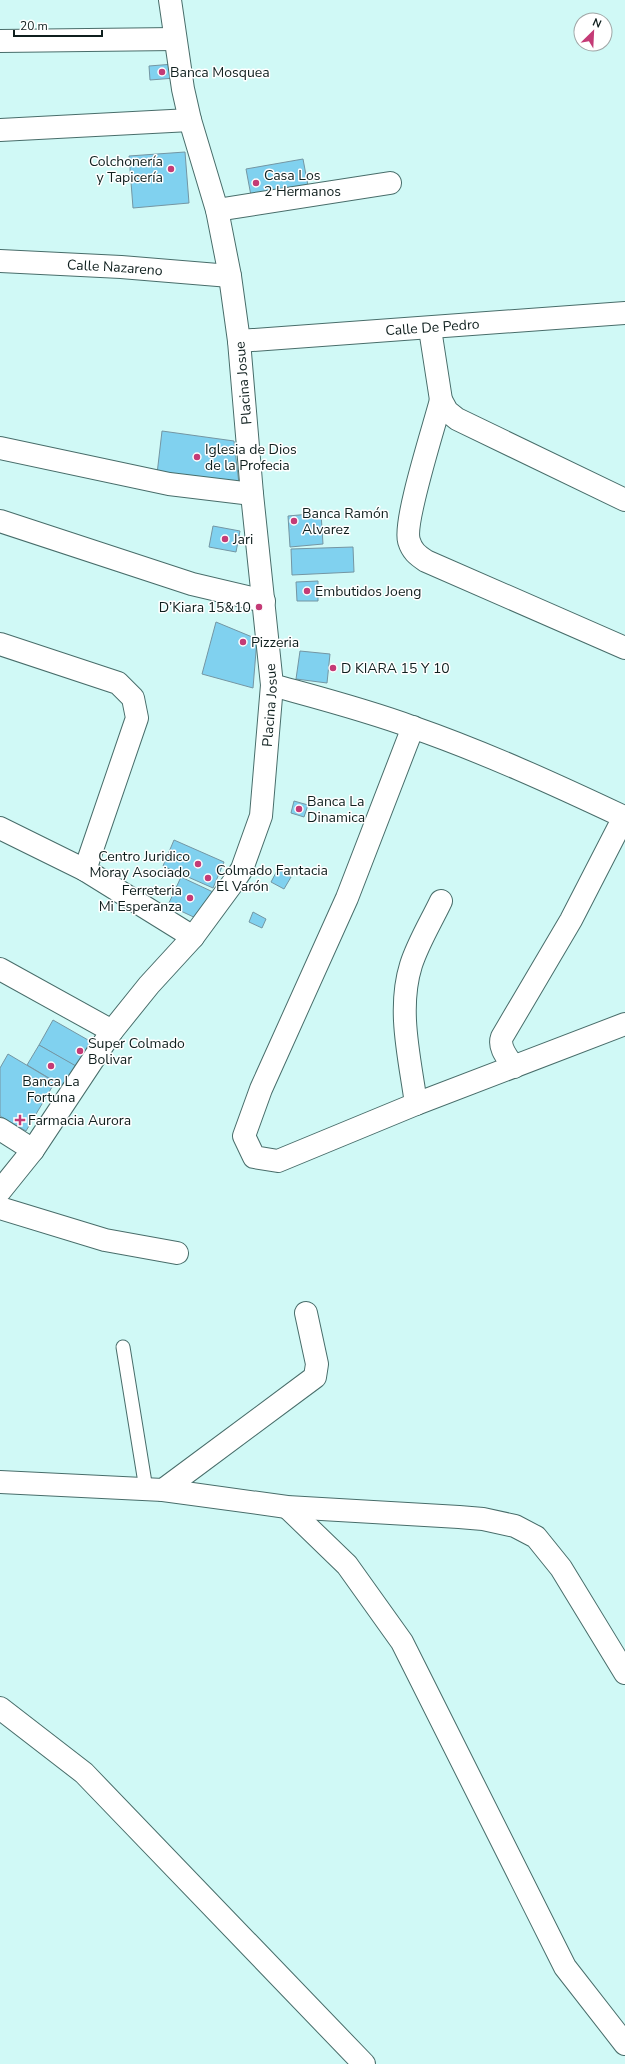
<svg xmlns="http://www.w3.org/2000/svg" width="625" height="2064" font-family="'Nunito Sans',sans-serif">
	<rect width="100%" height="100%" fill="#d0f9f6"/>
	<!-- building -->
	<g fill="#80d1ef" stroke="#7496a3">
		<path d="M174,64L175,78L150,80L149,66Z"/>
		<path d="M185,152L189,203L133,208L129,156Z"/>
		<path d="M303,159L309,191L252,201L246,169Z"/>
		<path d="M162,431L234,441L239,484L157,474Z"/>
		<path d="M321,513L323,544L290,547L288,516Z"/>
		<path d="M213,526L240,531L236,552L209,547Z"/>
		<path d="M353,547L354,572L292,575L291,549Z"/>
		<path d="M318,581V601H297L296,582Z"/>
		<path d="M216,622L257,639L253,688L202,674Z"/>
		<path d="M300,651L330,654L327,683L296,679Z"/>
		<path d="M294,801L308,805L304,817L291,813Z"/>
		<path d="M174,840L224,862L213,888L163,866Z"/>
		<path d="M278,869L291,877L284,889L271,882Z"/>
		<path d="M181,877L213,892L200,920L168,905Z"/>
		<path d="M253,912L266,919L262,928L249,922Z"/>
		<path d="M53,1020L95,1044L80,1069L39,1045Z"/>
		<path d="M39,1045L76,1066L64,1087L27,1065Z"/>
		<path d="M8,1054L55,1082L26,1131L0,1116V1068Z"/>
	</g>
	<g fill="none" stroke-linecap="round" stroke-linejoin="round">
		<!-- service casing -->
		<g stroke="#486d6a" stroke-width="15">
			<path id="service" d="M123,1347L146,1489"/>
		</g>
		<!-- minor casing -->
		<g stroke="#486d6a" stroke-width="24">
			<g id="minor">
				<path d="M0,41L175,39"/>
				<path d="M0,130L190,120"/>
				<path d="M217,210L390,183"/>
				<path id="s1" d="M0,261L121,267L230,276"/>
				<path d="M430,329L441,400L447,411L457,419L625,500"/>
				<path id="s2" d="M239,341L625,313"/>
				<path d="M441,400C435,424 403,522 409,541C412,551 417,555 426,561L625,648"/>
				<path d="M0,448L169,484L252,494"/>
				<path d="M0,521L192,584L264,601"/>
				<path d="M0,644L118,683L133,698L137,718L85,870"/>
				<path d="M272,685C319,698 366,710 412,727C484,752 554,784 624,817L571,920L502,1037C498,1048 508,1058 514,1067"/>
				<path d="M413,727L347,898L261,1089L244,1136L254,1157L278,1161L416,1104L625,1024"/>
				<path d="M0,828L85,870L193,937"/>
				<path d="M0,969L112,1031"/>
				<path d="M416,1104C410,1059 397,1010 411,965C418,943 431,922 441,901"/>
				<path d="M0,1129L33,1150"/>
				<path id="s3" d="M0,1191L33,1150L112,1031L149,985L193,937L232,884L242,869L261,816L272,685L252,494L239,341L230,276L217,210L190,120L183,89L170,0"/>
				<path d="M0,1208L105,1240L177,1253"/>
				<path d="M0,1482L163,1490L287,1507L459,1517L483,1519L515,1526L536,1537L561,1568L625,1673"/>
				<path d="M163,1490L315,1377L317,1364L306,1313"/>
				<path d="M287,1507L347,1565L402,1642L565,1967L625,2044"/>
				<path d="M0,1708L84,1773L364,2064"/>
			</g>
		</g>
		<!-- service -->
		<use href="#service" stroke="#fff" stroke-width="13"/>
		<!-- minor -->
		<use href="#minor" stroke="#fff" stroke-width="22"/>
	</g>
	<!-- markers -->
	<g fill="#c43b76" stroke="#fff" stroke-width="1.5">
		<circle cx="162" cy="72" r="4"/>
		<circle cx="171" cy="169" r="4"/>
		<circle cx="256" cy="183" r="4"/>
		<circle cx="197" cy="457" r="4"/>
		<circle cx="294" cy="521" r="4"/>
		<circle cx="225" cy="539" r="4"/>
		<circle cx="307" cy="591" r="4"/>
		<circle cx="259" cy="607" r="4"/>
		<circle cx="243" cy="642" r="4"/>
		<circle cx="333" cy="668" r="4"/>
		<circle cx="299" cy="809" r="4"/>
		<circle cx="198" cy="864" r="4"/>
		<circle cx="208" cy="878" r="4"/>
		<circle cx="190" cy="898" r="4"/>
		<circle cx="80" cy="1051" r="4"/>
		<circle cx="51" cy="1066" r="4"/>
		<path d="M18 1114h4v4h4v4h-4v4h-4v-4h-4v-4h4z"/>
	</g>
	<g text-anchor="middle" stroke-width="3" stroke-linejoin="round" paint-order="stroke">
		<!-- poi labels -->
		<g font-size="14" fill="#0f1f1e" stroke="#fff" text-anchor="start">
			<text x="170" y="77">Banca Mosquea</text>
			<text x="163" y="166" text-anchor="end">Colchonería<tspan x="163" dy="16">y Tapicería</tspan></text>
			<text x="264" y="180">Casa Los<tspan x="264" dy="16">2 Hermanos</tspan></text>
			<text x="205" y="454">Iglesia de Dios<tspan x="205" dy="16">de la Profecia</tspan></text>
			<text x="302" y="518">Banca Ramón<tspan x="302" dy="16">Alvarez</tspan></text>
			<text x="233" y="544">Jari</text>
			<text x="315" y="596">Embutidos Joeng</text>
			<text x="251" y="612" text-anchor="end">D’Kiara 15&amp;10</text>
			<text x="251" y="647">Pizzeria</text>
			<text x="341" y="673">D KIARA 15 Y 10</text>
			<text x="307" y="806">Banca La<tspan x="307" dy="16">Dinamica</tspan></text>
			<text x="190" y="861" text-anchor="end">Centro Juridico<tspan x="190" dy="16">Moray Asociado</tspan></text>
			<text x="216" y="875">Colmado Fantacia<tspan x="216" dy="16">El Varón</tspan></text>
			<text x="182" y="895" text-anchor="end">Ferreteria<tspan x="182" dy="16">Mi Esperanza</tspan></text>
			<text x="88" y="1048">Super Colmado<tspan x="88" dy="16">Bolivar</tspan></text>
			<text x="51" y="1086" text-anchor="middle">Banca La<tspan x="51" dy="16">Fortuna</tspan></text>
			<text x="28" y="1125">Farmacia Aurora</text>
		</g>
		<!-- street labels -->
		<g font-size="14" fill="#0f1f1e" stroke="#fff">
			<text dy="5" stroke="none"><textPath href="#s1" startOffset="115">Calle Nazareno</textPath></text>
			<text dy="5" stroke="none"><textPath href="#s2" startOffset="194">Calle De Pedro</textPath></text>
			<text transform="translate(243 383) rotate(-95)" y="5">Placina Josue</text>
			<text dy="5" stroke="none"><textPath href="#s3" startOffset="571">Placina Josue</textPath></text>
		</g>
	</g>
	<!-- north arrow -->
	<g transform="translate(593 32) rotate(24)"><circle r="19" fill="#ffffff" stroke="#9fa5a5"/>
	<path d="M0-3L7 15L0 10L-7 15Z" fill="#c43b76"/>
	<text y="-6" font-size="11" font-weight="bold" text-anchor="middle" fill="#0f1f1e">N</text>
	</g>
	<!-- scale -->
	<path d="M14 30v6h88v-6" fill="none" stroke="#0f1f1e" stroke-width="2"/>
	<text x="20" y="30" font-size="12" fill="#0f1f1e" stroke="#ffffff" stroke-width="3" paint-order="stroke">20 m</text>
</svg>
